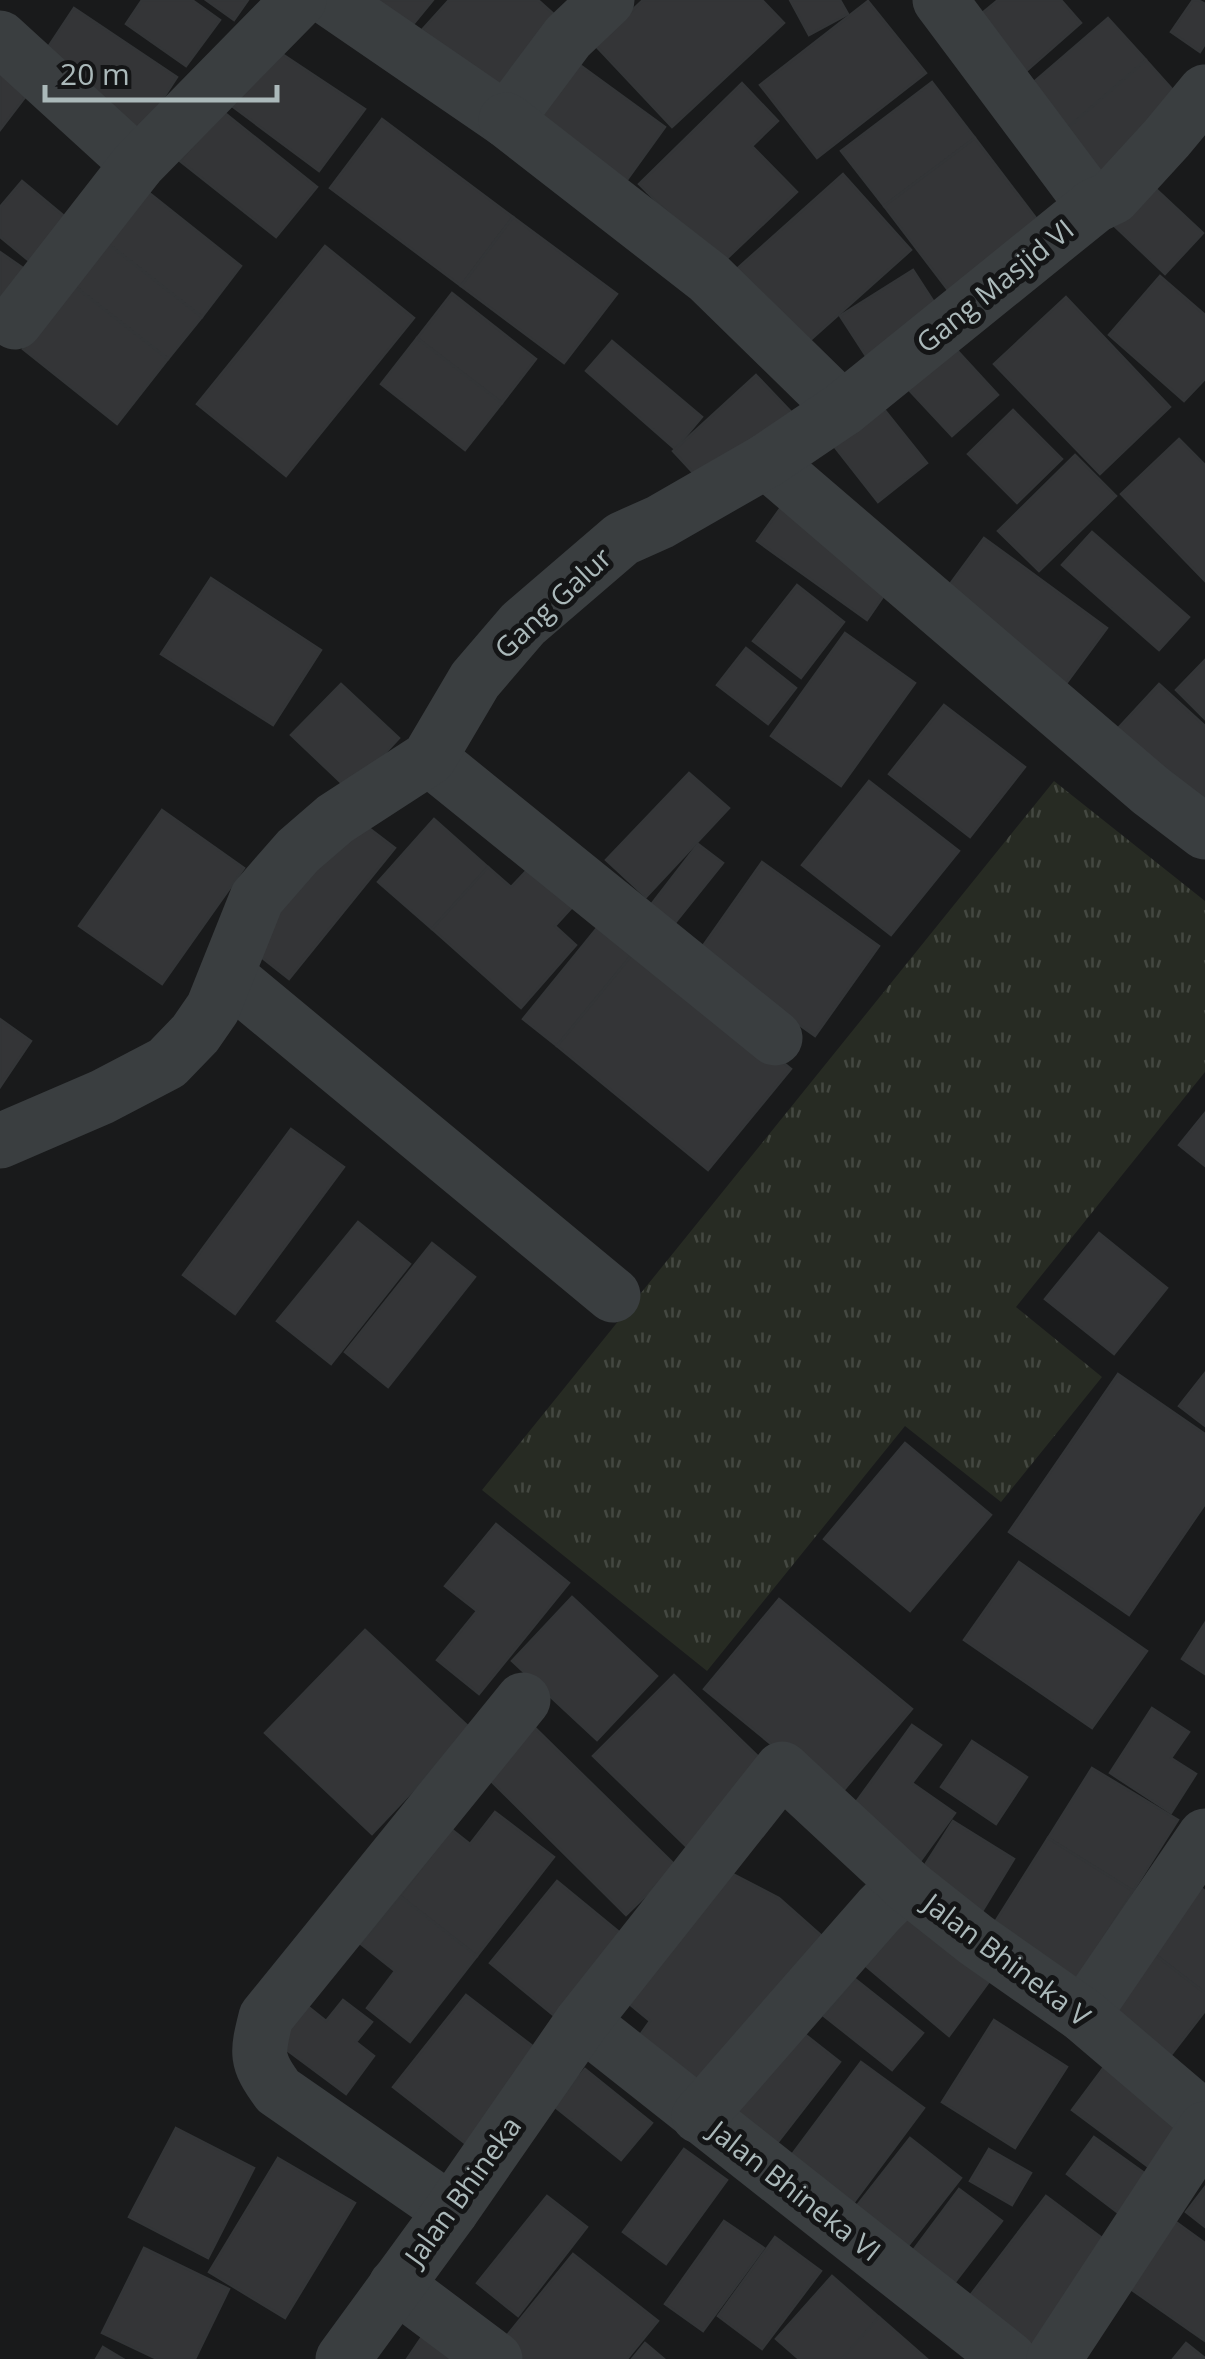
<svg xmlns="http://www.w3.org/2000/svg" width="1205" height="2359" font-family="'Open Sans',sans-serif">
	<defs>
		<pattern id="grass-tufts" width="24" height="20" patternUnits="userSpaceOnUse" patternTransform="scale(2.5)"><rect width="24" height="20" fill="#272b23"/><path d="M3 7l-1-3M5 7V3M7 7l1-3M15 17l-1-3M17 17v-4M19 17l1-3" fill="none" stroke="#444841"/></pattern>
	</defs>
	<rect width="100%" height="100%" fill="#191a1b"/>
	<!-- grass -->
	<path fill="url(#grass-tufts)" d="M1054,781L1205,901V1072L1016,1307L1102,1377L1001,1502L905,1426L707,1671L482,1490Z"/>
	<!-- building -->
	<g fill="#343537" stroke="#333537" stroke-width="2.5">
		<path d="M142,0H192L220,20L186,66L126,24Z"/>
		<path d="M206,0H248L234,20Z"/>
		<path d="M374,0H433L410,28Z"/>
		<path d="M449,0H538L566,25L501,98L422,30Z"/>
		<path d="M643,0H762L784,23L672,127L595,45Z"/>
		<path d="M790,0H840L848,14L809,35Z"/>
		<path d="M998,0H1061L1081,23L1024,73L975,19Z"/>
		<path d="M1193,0H1198L1205,4V44L1200,52L1171,32Z"/>
		<path d="M868,1L926,73L817,158L760,85Z"/>
		<path d="M74,8L177,77L141,132L37,64Z"/>
		<path d="M1108,18L1146,60L1057,137L1020,94Z"/>
		<path d="M270,46L365,109L319,171L217,95Z"/>
		<path d="M573,60L665,127L616,195L524,127Z"/>
		<path d="M1146,60L1188,107L1100,185L1057,137Z"/>
		<path d="M0,70L29,92L0,130Z"/>
		<path d="M932,82L975,138L884,206L841,151Z"/>
		<path d="M742,83L778,121L752,146L797,192L720,265L639,184Z"/>
		<path d="M221,110L317,187L276,237L180,161Z"/>
		<path d="M382,119L513,217L461,286L330,188Z"/>
		<path d="M975,138L1042,226L951,294L884,206Z"/>
		<path d="M843,174L911,250L798,351L730,275Z"/>
		<path d="M1144,178L1203,233L1165,274L1106,218Z"/>
		<path d="M22,181L70,221L33,264L0,237V207Z"/>
		<path d="M148,192L241,266L202,317L107,243Z"/>
		<path d="M513,217L617,294L564,363L461,286Z"/>
		<path d="M107,243L202,317L168,359L73,285Z"/>
		<path d="M325,246L414,318L286,476L197,404Z"/>
		<path d="M0,252L26,270L0,306Z"/>
		<path d="M913,270L941,313L868,359L840,316Z"/>
		<path d="M1160,276L1205,315V379L1184,401L1109,335Z"/>
		<path d="M73,285L168,359L117,424L23,349Z"/>
		<path d="M452,293L536,359L502,403L417,338Z"/>
		<path d="M1066,297L1170,407L1100,474L994,364Z"/>
		<path d="M943,335L998,395L952,436L897,377Z"/>
		<path d="M417,338L502,403L465,450L381,384Z"/>
		<path d="M612,341L702,417L675,449L586,371Z"/>
		<path d="M756,375L793,414L711,492L673,451Z"/>
		<path d="M883,408L927,463L878,502L834,446Z"/>
		<path d="M1013,410L1062,459L1017,503L968,454Z"/>
		<path d="M1179,439L1205,465V581L1121,494Z"/>
		<path d="M1075,455L1116,496L1039,571L998,531Z"/>
		<path d="M782,506L891,585L867,620L757,541Z"/>
		<path d="M1092,532L1189,617L1159,650L1062,565Z"/>
		<path d="M984,538L1107,628L1065,685L942,595Z"/>
		<path d="M211,578L321,650L273,725L161,654Z"/>
		<path d="M797,585L844,622L801,678L753,641Z"/>
		<path d="M845,633L915,683L841,786L771,736Z"/>
		<path d="M746,648L796,688L768,724L717,685Z"/>
		<path d="M1205,660V719L1176,690Z"/>
		<path d="M341,684L399,738L350,791L291,735Z"/>
		<path d="M1159,684L1205,726V798L1109,738Z"/>
		<path d="M944,705L1025,767L970,837L889,774Z"/>
		<path d="M689,773L729,808L646,897L606,860Z"/>
		<path d="M869,781L959,851L891,935L802,865Z"/>
		<path d="M162,810L244,868L162,984L79,926Z"/>
		<path d="M353,816L395,848L289,979L247,946Z"/>
		<path d="M434,819L488,867L432,929L378,882Z"/>
		<path d="M698,844L723,863L666,934L643,915Z"/>
		<path d="M762,862L879,946L815,1036L698,953Z"/>
		<path d="M488,867L511,887L530,867L574,905L555,926L576,945L521,1008L432,929Z"/>
		<path d="M606,917L640,945L557,1046L523,1019Z"/>
		<path d="M640,945L791,1069L708,1170L557,1046Z"/>
		<path d="M0,1019L31,1041L0,1087Z"/>
		<path d="M1205,1113V1166L1179,1145Z"/>
		<path d="M291,1129L344,1167L235,1314L183,1275Z"/>
		<path d="M358,1222L410,1264L331,1364L277,1321Z"/>
		<path d="M1099,1233L1167,1288L1114,1354L1045,1299Z"/>
		<path d="M432,1243L475,1277L388,1387L345,1352Z"/>
		<path d="M1205,1373V1426L1179,1406Z"/>
		<path d="M1118,1374L1205,1434V1504L1129,1615L1009,1532Z"/>
		<path d="M905,1443L991,1515L910,1611L824,1539Z"/>
		<path d="M496,1524L569,1583L479,1694L437,1660L477,1611L445,1586Z"/>
		<path d="M1019,1562L1147,1651L1092,1728L964,1640Z"/>
		<path d="M572,1597L657,1676L597,1740L512,1661Z"/>
		<path d="M779,1599L912,1709L837,1798L704,1689Z"/>
		<path d="M1205,1623V1674L1182,1659Z"/>
		<path d="M365,1630L471,1729L372,1834L265,1733Z"/>
		<path d="M674,1675L770,1768L690,1850L593,1756Z"/>
		<path d="M1152,1708L1189,1732L1171,1758L1196,1774L1171,1813L1110,1773Z"/>
		<path d="M912,1725L941,1745L912,1783L955,1813L921,1860L851,1809Z"/>
		<path d="M533,1726L676,1866L626,1915L485,1775Z"/>
		<path d="M972,1741L1027,1777L996,1824L941,1787Z"/>
		<path d="M1092,1768L1178,1820L1133,1891L1048,1838Z"/>
		<path d="M495,1812L554,1857L477,1956L400,1896L451,1829L470,1844Z"/>
		<path d="M953,1821L1014,1859L978,1918L916,1879Z"/>
		<path d="M1048,1838L1133,1891L1069,1993L983,1941Z"/>
		<path d="M731,1873L779,1898L824,1938L698,2094L635,2042L650,2021L627,2002Z"/>
		<path d="M557,1881L630,1941L563,2023L490,1963Z"/>
		<path d="M1197,1885L1205,1891V1993L1149,1950Z"/>
		<path d="M400,1896L477,1956L410,2042L367,2008L395,1971L361,1944Z"/>
		<path d="M914,1905L996,1972L949,2036L866,1966Z"/>
		<path d="M1149,1950L1205,1993V2011L1167,2060L1102,2011Z"/>
		<path d="M855,1979L923,2033L892,2070L824,2016Z"/>
		<path d="M466,1995L539,2051L466,2144L393,2087Z"/>
		<path d="M343,2000L372,2022L356,2042L374,2056L346,2094L272,2039L301,2001L326,2021Z"/>
		<path d="M994,2020L1067,2067L1015,2148L942,2102Z"/>
		<path d="M793,2025L840,2062L767,2156L719,2119Z"/>
		<path d="M1113,2055L1203,2120L1162,2177L1072,2110Z"/>
		<path d="M861,2062L924,2108L845,2214L782,2168Z"/>
		<path d="M585,2069L652,2123L621,2160L554,2106Z"/>
		<path d="M176,2128L254,2168L208,2258L129,2217Z"/>
		<path d="M1094,2137L1150,2177L1121,2215L1067,2174Z"/>
		<path d="M910,2138L961,2178L900,2256L848,2217Z"/>
		<path d="M684,2149L727,2180L666,2264L623,2232Z"/>
		<path d="M989,2149L1031,2173L1012,2205L970,2181Z"/>
		<path d="M278,2158L355,2203L285,2318L209,2272Z"/>
		<path d="M1205,2187V2227L1186,2212Z"/>
		<path d="M959,2189L1002,2221L948,2291L906,2260Z"/>
		<path d="M547,2196L587,2227L518,2316L477,2283Z"/>
		<path d="M1046,2196L1118,2250L1039,2355L966,2301Z"/>
		<path d="M1169,2217L1205,2243V2341L1122,2283Z"/>
		<path d="M724,2221L764,2248L703,2331L665,2304Z"/>
		<path d="M775,2237L821,2271L762,2349L718,2316Z"/>
		<path d="M144,2248L229,2289L195,2359H157L102,2333Z"/>
		<path d="M573,2254L658,2321L627,2359H509L496,2349Z"/>
		<path d="M832,2276L879,2317L842,2359H799L776,2339Z"/>
		<path d="M879,2317L927,2359H842Z"/>
		<path d="M428,2328L474,2359H407Z"/>
		<path d="M645,2343L664,2359H632Z"/>
		<path d="M1186,2343L1205,2358V2359H1173Z"/>
		<path d="M103,2347L123,2359H96Z"/>
	</g>
	<g fill="none" stroke-linecap="round" stroke-linejoin="round">
		<!-- minor -->
		<g stroke="#3a3e40" stroke-width="55">
			<path d="M331,0L506,120L568,37L607,0"/>
			<path d="M940,0L1094,206"/>
			<path d="M0,38L138,164"/>
			<path d="M506,120L709,278L843,409"/>
			<path d="M15,322L138,164L299,0"/>
			<path d="M766,461L1151,791L1205,832"/>
			<path d="M429,758L775,1038"/>
			<path d="M228,976L613,1295"/>
			<path d="M0,1141L102,1097L167,1063L195,1034L213,1008L257,898L298,851L335,819L429,758L475,680L523,624L622,539L660,522L766,461L843,409L1094,206L1113,197L1167,138L1205,92"/>
			<path d="M1083,2015L1205,1836"/>
			<path d="M582,2022L1009,2359"/>
			<path d="M699,2116L879,1910L889,1900L909,1887"/>
			<path d="M451,2211L278,2091C255,2060 257,2053 266,2017L523,1700"/>
			<path d="M396,2285L495,2359"/>
			<path d="M343,2359L451,2211L582,2022L782,1769L909,1887L976,1940L1083,2015L1205,2119"/>
			<path d="M1054,2359L1205,2129"/>
		</g>
	</g>
	<g text-anchor="middle" stroke-width="10" stroke-linejoin="round" paint-order="stroke">
		<!-- street labels -->
		<g font-size="28" fill="#abb9ba" stroke="#141516">
			<text transform="translate(995 286) rotate(-39)" y="10">Gang Masjid VI</text>
			<text transform="translate(553 603) rotate(-43)" y="10">Gang Galur</text>
			<text transform="translate(1007 1960) rotate(37)" y="10">Jalan Bhineka V</text>
			<text transform="translate(463 2191) rotate(-54)" y="10">Jalan Bhineka</text>
			<text transform="translate(795 2191) rotate(38)" y="10">Jalan Bhineka VI</text>
		</g>
	</g>
	<!-- scale -->
	<path d="M45 85v15h232v-15" fill="none" stroke="#abb9ba" stroke-width="5"/>
	<text x="60" y="85" font-size="30" fill="#abb9ba" stroke="#141516" stroke-width="8" paint-order="stroke">20 m</text>
</svg>
